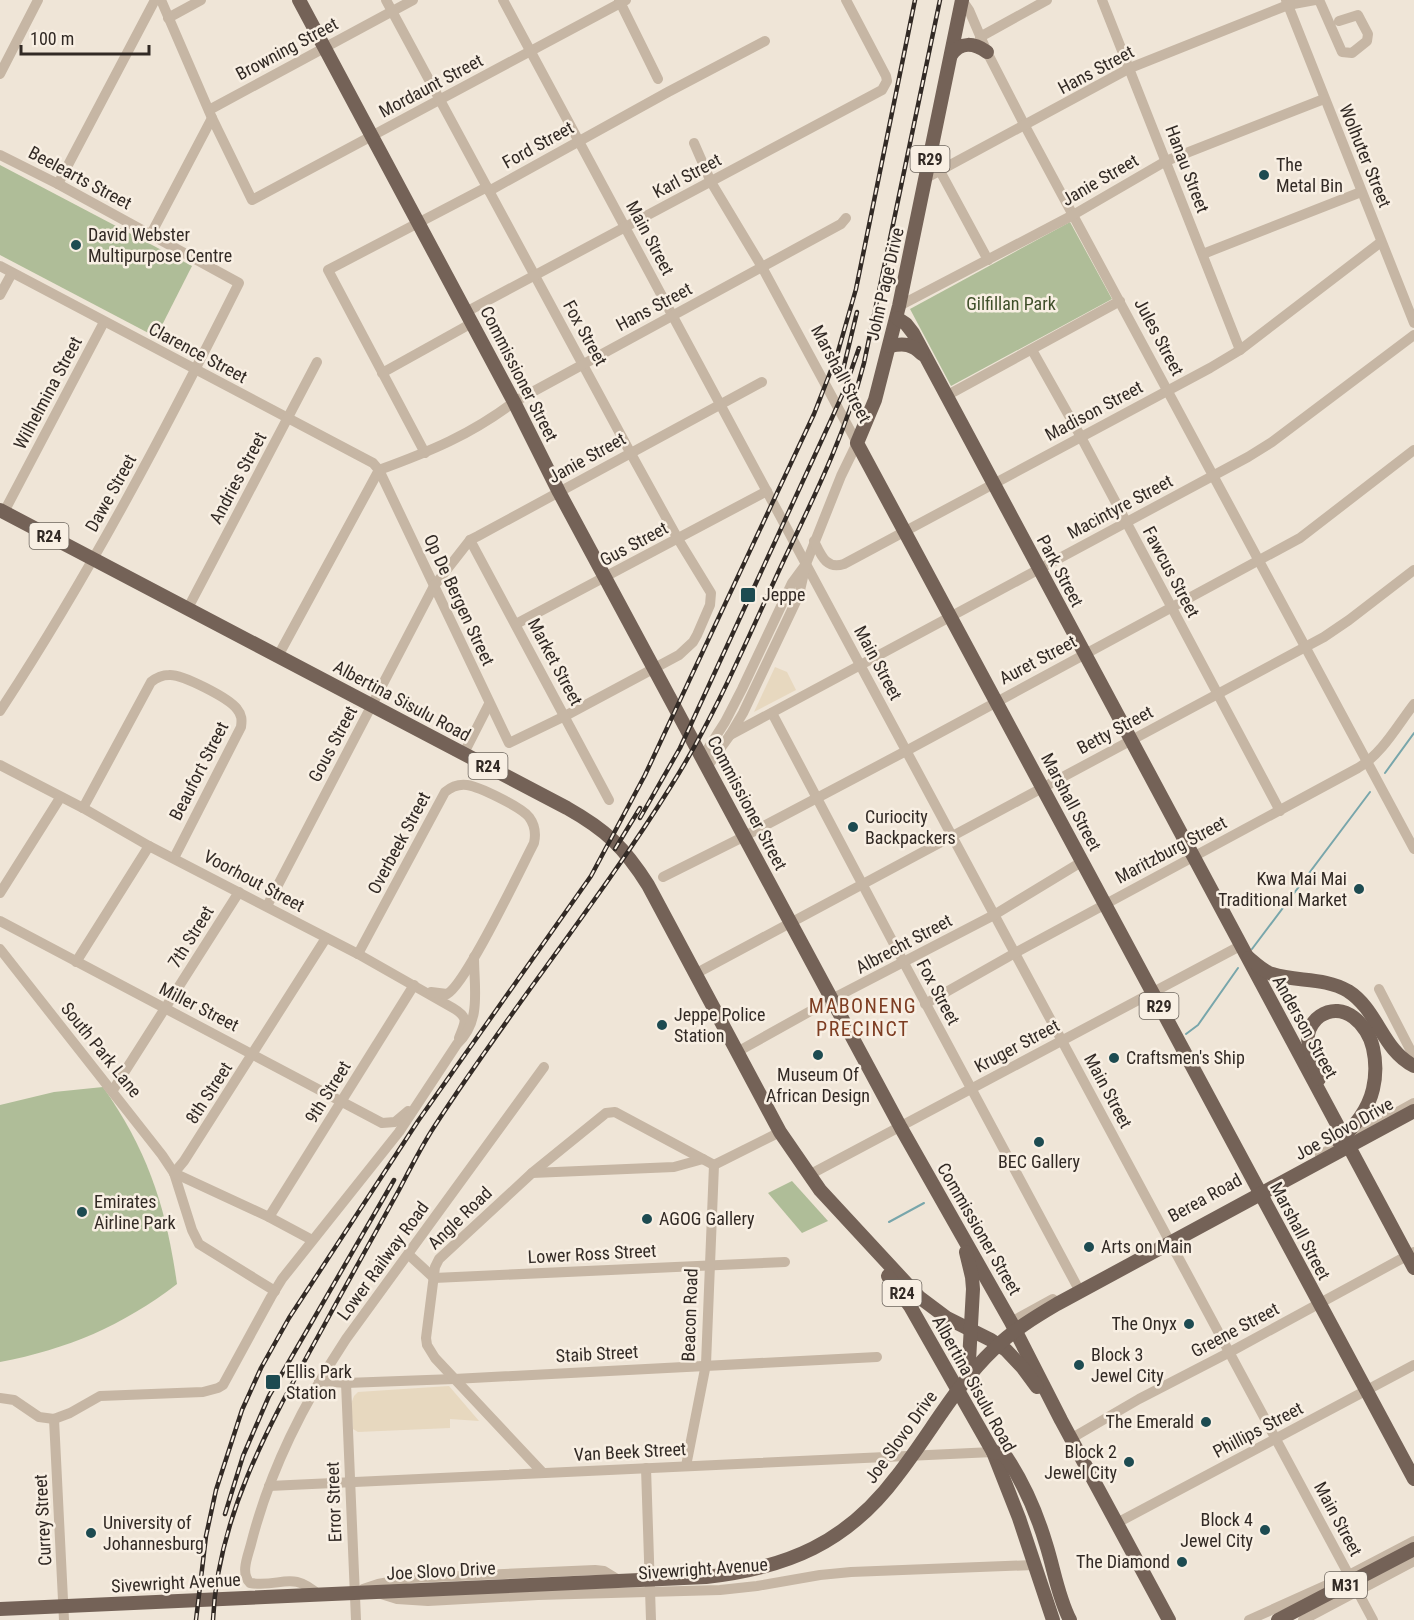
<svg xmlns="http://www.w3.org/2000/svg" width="1414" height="1620" font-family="'Roboto Condensed',sans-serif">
	<rect width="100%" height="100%" fill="#efe5d7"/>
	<!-- park -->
	<g fill="#afbd98">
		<path d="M0,165L192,266L156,337L0,255Z"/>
		<path d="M1070,222L1112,299L951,386L910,309Z"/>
		<path d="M103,1087C148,1151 166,1207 177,1284C122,1326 68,1349 0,1362V1105L54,1092Z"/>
		<path d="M792,1181L828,1221L802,1233L768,1193Z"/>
	</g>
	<!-- plaza -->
	<g fill="#e7d8bf">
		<path d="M775,667L787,672L796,690L754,712Z"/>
		<path d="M449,1386L479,1421L450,1419V1428L358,1432L353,1429L351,1404L354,1396L358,1392Z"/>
	</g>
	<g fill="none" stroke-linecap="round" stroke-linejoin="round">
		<!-- stream -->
		<g stroke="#78a6ab" stroke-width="2">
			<path d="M1385,773L1414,733"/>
			<path d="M1252,949L1370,792"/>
			<path d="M1186,1034L1198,1025L1238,968"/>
			<path d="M889,1222L924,1203"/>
		</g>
		<!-- minor -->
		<g stroke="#c6b6a4" stroke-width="10">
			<path d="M161,0L212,118L252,200L626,0"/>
			<path d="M503,0L1373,1620"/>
			<path d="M619,0L658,79"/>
			<path d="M962,0L969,10L987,52L1025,126L1414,849"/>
			<path d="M1102,0L1240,350"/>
			<path d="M1286,0L1414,323"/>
			<path d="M1317,0L1320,2L1342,52L1352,53L1367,41L1368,34L1358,15L1339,21"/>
			<path d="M168,18L201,0"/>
			<path d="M980,37L1047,0"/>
			<path d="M0,74L38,0"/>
			<path d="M209,110L413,0"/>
			<path d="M694,143L711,182L762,267L857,443L841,476L806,564"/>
			<path d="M0,155L58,184L239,283C166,429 90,574 0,711"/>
			<path d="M940,171L988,260"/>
			<path d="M926,178L1130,68L1288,5L1315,0"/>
			<path d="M58,184L155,0"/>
			<path d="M151,234L212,118"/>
			<path d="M1203,254L1361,192"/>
			<path d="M0,266L373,463L379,470L509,743L565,716L679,655L693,642L697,635L710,605L711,593L678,539L630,452L386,0"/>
			<path d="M0,295L12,273"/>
			<path d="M899,306L1073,215L1166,161L1324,99"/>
			<path d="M466,312L882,90L887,81L886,76L846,0"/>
			<path d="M1032,350L1081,437L1280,811"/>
			<path d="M382,373L472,323"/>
			<path d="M946,396L1120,301"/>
			<path d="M425,453L328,270L487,187L489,191L668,92L765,41"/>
			<path d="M379,470C431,451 470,435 514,402L841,224L846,218"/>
			<path d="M4,512L104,322"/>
			<path d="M470,540L609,800"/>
			<path d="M814,541C821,555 826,570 844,564L1210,368L1240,350L1381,242"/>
			<path d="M188,608L317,362"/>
			<path d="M516,624L767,491"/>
			<path d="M278,656L379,470"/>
			<path d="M772,713L904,963L1077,1286"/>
			<path d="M730,735L1248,457L1272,442L1414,335"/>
			<path d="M464,753L489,704"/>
			<path d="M702,758L725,722L742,689L792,583L806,564L799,595L743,713L730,735L707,767"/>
			<path d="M0,765L83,808L149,846L358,954L453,1008C470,1018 465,1022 459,1038"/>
			<path d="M83,808L151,682C156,678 162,675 169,675C182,674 229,698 237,709C242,715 242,720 241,727L174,858"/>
			<path d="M663,877L745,836L906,751L1300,538L1414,450"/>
			<path d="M0,893L60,798"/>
			<path d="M267,906L434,586L470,540L478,536L762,382"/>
			<path d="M0,921L382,1123L395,1122L408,1111"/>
			<path d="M0,949L162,1155L174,1173L192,1230L199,1244L275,1291"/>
			<path d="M358,954L445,792C451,787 459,784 467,785C480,787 521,807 529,817C535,825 536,834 534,843C520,870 466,984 447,994L431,992"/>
			<path d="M76,962L149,846"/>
			<path d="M695,974L1324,637L1349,620L1414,570"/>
			<path d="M1379,989L1414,1057"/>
			<path d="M925,1004L1015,953L1358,768C1382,754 1397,726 1414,704"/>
			<path d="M737,1052L832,999L994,915L1083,861"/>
			<path d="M113,1090L239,892"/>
			<path d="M1320,1155L1414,1103"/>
			<path d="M714,1165L780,1132"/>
			<path d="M174,1173L184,1161L326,938"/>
			<path d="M174,1173L269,1217L312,1240"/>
			<path d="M532,1173L674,1167L703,1159"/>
			<path d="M809,1175L1240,946"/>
			<path d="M269,1217L414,985"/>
			<path d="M409,1255L434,1278L785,1262"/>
			<path d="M1011,1322L1053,1299"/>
			<path d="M319,1381L346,1383L454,1379L877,1357"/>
			<path d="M346,1383L356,1620"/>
			<path d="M0,1398L14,1400L39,1417L54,1419L70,1413L100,1396L203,1392L218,1388L223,1385L271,1297L282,1279L399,1132L457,1044C482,1021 474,989 474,957"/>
			<path d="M54,1419L64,1620"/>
			<path d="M1072,1438L1139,1399L1230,1352L1414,1252"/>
			<path d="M686,1466L706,1364L714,1165"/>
			<path d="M646,1468L651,1620"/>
			<path d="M542,1472L435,1358L427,1345L426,1338L435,1267L439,1259L532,1173L606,1113L615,1112L714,1165"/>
			<path d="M269,1486L993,1452"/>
			<path d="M1117,1523L1414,1365"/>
			<path d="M363,1589L378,1584L411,1578L595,1570L604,1571L622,1582"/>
			<path d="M381,1594L397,1599L428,1601L538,1595L720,1590L757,1586L820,1575L851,1572L1034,1565"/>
			<path d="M320,1596C291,1569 282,1588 250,1583C240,1573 248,1556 251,1544C270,1469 304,1403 346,1339L544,1067"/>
			<path d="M1249,1620L1349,1575L1414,1541"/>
			<path d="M1303,1620L1414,1561"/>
		</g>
		<!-- major -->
		<g stroke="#746257" stroke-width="14">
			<path d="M299,0L514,402L559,492L901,1128L1011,1322L1061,1420L1169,1620"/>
			<path d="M962,0L899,306L875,400L857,443L1414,1479"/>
			<path d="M951,55C961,41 974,43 987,52"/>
			<path d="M897,318L906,324L913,333L1414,1268"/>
			<path d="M890,346C904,343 912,344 922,354"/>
			<path d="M0,510L567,808C606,830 624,847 648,885L780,1132L820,1190L919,1297L947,1318L991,1340L1006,1350L1023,1368L1037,1387"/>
			<path d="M1249,958C1256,964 1263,971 1272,974C1297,982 1324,977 1348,991C1378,1010 1382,1050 1414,1066"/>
			<path d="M1319,1079C1316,1066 1307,1049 1308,1035C1309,1028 1314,1020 1320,1016C1344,1000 1368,1025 1373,1048C1376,1061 1376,1076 1373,1089C1368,1111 1354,1126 1339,1142"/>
			<path d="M966,1252L972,1277L973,1289L968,1379"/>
			<path d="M888,1276L910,1306L993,1452L1019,1518L1053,1620"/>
			<path d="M993,1452L1002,1453L1007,1458C1024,1484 1037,1514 1046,1544C1054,1569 1058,1597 1070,1620"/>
			<path d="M0,1609L706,1577C787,1568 847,1543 897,1476C930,1434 955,1386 994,1349C1012,1331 1035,1317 1057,1304L1414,1111"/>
			<path d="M1278,1620L1414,1549"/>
		</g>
		<!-- rail casing -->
		<g stroke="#322a25" stroke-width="4.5">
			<g id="rail">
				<path d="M843,370L857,312"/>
				<path d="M640,818L680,748L831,420L844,391L859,348"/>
				<path d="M615,849L640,808"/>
				<path d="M225,1514L243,1456L269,1396L394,1180"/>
				<path d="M196,1620L206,1536L216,1490L242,1410L261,1368L289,1318L418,1121L591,876L645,775L814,414L837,355L856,289L915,0"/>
				<path d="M213,1620C218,1506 280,1407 333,1309C355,1269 377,1230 399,1190C410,1169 421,1147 434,1127C509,1011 598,903 671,786C716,715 748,637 783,562C814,497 846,433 864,363L940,0"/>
			</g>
		</g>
		<!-- rail -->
		<use href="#rail" stroke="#f8efe3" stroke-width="2" stroke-dasharray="7" stroke-linecap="butt"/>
	</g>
	<!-- markers -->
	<g fill="#1d4b51" stroke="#f8efe3" stroke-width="2">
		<circle cx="1264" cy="175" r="6"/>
		<circle cx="76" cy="245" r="6"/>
		<rect x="740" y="587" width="16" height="16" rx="3"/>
		<circle cx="853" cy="827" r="6"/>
		<circle cx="1359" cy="889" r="6"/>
		<circle cx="662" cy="1025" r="6"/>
		<circle cx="818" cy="1055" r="6"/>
		<circle cx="1114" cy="1058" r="6"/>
		<circle cx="1039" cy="1142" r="6"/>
		<circle cx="82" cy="1212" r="6"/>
		<circle cx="647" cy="1219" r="6"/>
		<circle cx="1089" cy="1247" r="6"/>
		<circle cx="1189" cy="1324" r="6"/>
		<circle cx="1079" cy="1365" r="6"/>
		<rect x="265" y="1374" width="16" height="16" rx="3"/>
		<circle cx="1206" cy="1422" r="6"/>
		<circle cx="1129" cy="1462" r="6"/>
		<circle cx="1265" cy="1530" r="6"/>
		<circle cx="91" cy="1533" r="6"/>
		<circle cx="1182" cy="1562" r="6"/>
	</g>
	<g text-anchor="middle" stroke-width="5" stroke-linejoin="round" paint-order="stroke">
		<!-- shield labels -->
		<g fill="#f8efe3" stroke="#6d655e" stroke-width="1.5">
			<rect x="910.5" y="146" width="39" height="26" rx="4.5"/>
			<rect x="29.5" y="523" width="39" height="26" rx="4.5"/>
			<rect x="468.5" y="753" width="39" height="26" rx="4.5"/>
			<rect x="1139.5" y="993" width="39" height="26" rx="4.5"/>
			<rect x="882.5" y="1280" width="39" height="26" rx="4.5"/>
			<rect x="1325" y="1572" width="42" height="26" rx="4.5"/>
		</g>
		<g font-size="16" font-weight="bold" fill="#322a25">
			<text x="930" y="165">R29</text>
			<text x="49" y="542">R24</text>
			<text x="488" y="772">R24</text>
			<text x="1159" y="1012">R29</text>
			<text x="902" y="1299">R24</text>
			<text x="1346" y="1591">M31</text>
		</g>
		<!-- street labels -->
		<g font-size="18" fill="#322a25" stroke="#f8efe3">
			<text transform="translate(287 49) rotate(-28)" y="6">Browning Street</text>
			<text transform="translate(1096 70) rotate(-28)" y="6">Hans Street</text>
			<text transform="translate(431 86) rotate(-28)" y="6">Mordaunt Street</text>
			<text transform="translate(538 145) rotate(-29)" y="6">Ford Street</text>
			<text transform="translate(1365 156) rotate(68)" y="6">Wolhuter Street</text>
			<text transform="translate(1187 169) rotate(69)" y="6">Hanau Street</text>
			<text transform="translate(687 176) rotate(-28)" y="6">Karl Street</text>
			<text transform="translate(80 178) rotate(28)" y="6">Beelearts Street</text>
			<text transform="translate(1100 180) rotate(-30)" y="6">Janie Street</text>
			<text transform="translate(650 238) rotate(62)" y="6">Main Street</text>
			<text transform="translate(885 284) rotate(-77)" y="6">John Page Drive</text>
			<text transform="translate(654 307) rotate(-28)" y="6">Hans Street</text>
			<text transform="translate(585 333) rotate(61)" y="6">Fox Street</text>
			<text transform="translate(1159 337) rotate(62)" y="6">Jules Street</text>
			<text transform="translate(198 353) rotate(28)" y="6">Clarence Street</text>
			<text transform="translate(519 374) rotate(63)" y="6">Commissioner Street</text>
			<text transform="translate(841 374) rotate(62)" y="6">Marshall Street</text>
			<text transform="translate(48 393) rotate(-62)" y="6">Wilhelmina Street</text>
			<text transform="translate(1094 411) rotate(-28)" y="6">Madison Street</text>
			<text transform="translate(587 458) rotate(-29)" y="6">Janie Street</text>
			<text transform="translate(238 478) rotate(-62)" y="6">Andries Street</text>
			<text transform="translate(111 493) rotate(-61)" y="6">Dawe Street</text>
			<text transform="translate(1120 507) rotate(-28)" y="6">Macintyre Street</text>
			<text transform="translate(634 544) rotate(-28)" y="6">Gus Street</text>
			<text transform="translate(1060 571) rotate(62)" y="6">Park Street</text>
			<text transform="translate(1171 572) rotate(62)" y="6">Fawcus Street</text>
			<text transform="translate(459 600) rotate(65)" y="6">Op De Bergen Street</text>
			<text transform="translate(1038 660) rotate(-28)" y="6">Auret Street</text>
			<text transform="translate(555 662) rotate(62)" y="6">Market Street</text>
			<text transform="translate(878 663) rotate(62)" y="6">Main Street</text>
			<text transform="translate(402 701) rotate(28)" y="6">Albertina Sisulu Road</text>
			<text transform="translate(1115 730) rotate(-28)" y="6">Betty Street</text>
			<text transform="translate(333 744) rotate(-62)" y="6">Gous Street</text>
			<text transform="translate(199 771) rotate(-63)" y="6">Beaufort Street</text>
			<text transform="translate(1071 802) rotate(62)" y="6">Marshall Street</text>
			<text transform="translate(747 803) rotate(62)" y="6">Commissioner Street</text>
			<text transform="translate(399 843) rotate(-62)" y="6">Overbeek Street</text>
			<text transform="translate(1171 850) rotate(-28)" y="6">Maritzburg Street</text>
			<text transform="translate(254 881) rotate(28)" y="6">Voorhout Street</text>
			<text transform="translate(191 937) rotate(-58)" y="6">7th Street</text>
			<text transform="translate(904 944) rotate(-28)" y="6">Albrecht Street</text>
			<text transform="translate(938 992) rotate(62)" y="6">Fox Street</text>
			<text transform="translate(199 1007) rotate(27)" y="6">Miller Street</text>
			<text transform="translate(1305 1027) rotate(61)" y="6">Anderson Street</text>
			<text transform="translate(1017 1046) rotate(-28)" y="6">Kruger Street</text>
			<text transform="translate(101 1050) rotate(51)" y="6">South Park Lane</text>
			<text transform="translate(1108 1091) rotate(62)" y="6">Main Street</text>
			<text transform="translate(328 1092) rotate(-58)" y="6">9th Street</text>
			<text transform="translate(209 1093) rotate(-57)" y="6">8th Street</text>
			<text transform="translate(1344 1129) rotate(-29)" y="6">Joe Slovo Drive</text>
			<text transform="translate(1205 1198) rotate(-29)" y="6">Berea Road</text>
			<text transform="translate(460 1218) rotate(-44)" y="6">Angle Road</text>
			<text transform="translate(979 1229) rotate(60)" y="6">Commissioner Street</text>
			<text transform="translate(1300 1231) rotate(62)" y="6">Marshall Street</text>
			<text transform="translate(592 1254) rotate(-3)" y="6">Lower Ross Street</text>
			<text transform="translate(383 1261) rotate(-54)" y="6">Lower Railway Road</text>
			<text transform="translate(690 1315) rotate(-88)" y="6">Beacon Road</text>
			<text transform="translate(1235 1330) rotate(-28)" y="6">Greene Street</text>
			<text transform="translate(597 1354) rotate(-3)" y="6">Staib Street</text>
			<text transform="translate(974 1384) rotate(61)" y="6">Albertina Sisulu Road</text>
			<text transform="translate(1258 1430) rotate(-28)" y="6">Phillips Street</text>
			<text transform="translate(901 1437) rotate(-54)" y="6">Joe Slovo Drive</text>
			<text transform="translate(630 1452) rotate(-3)" y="6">Van Beek Street</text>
			<text transform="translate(334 1502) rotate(-92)" y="6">Error Street</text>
			<text transform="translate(1338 1519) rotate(62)" y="6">Main Street</text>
			<text transform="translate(43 1520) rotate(-93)" y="6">Currey Street</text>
			<text transform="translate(703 1569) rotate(-4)" y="6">Sivewright Avenue</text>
			<text transform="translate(441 1571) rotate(-3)" y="6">Joe Slovo Drive</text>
			<text transform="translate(176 1583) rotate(-3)" y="6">Sivewright Avenue</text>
		</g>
		<!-- poi labels -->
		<g font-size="18" fill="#322a25" stroke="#f8efe3" text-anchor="start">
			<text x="1276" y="171">The<tspan x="1276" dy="21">Metal Bin</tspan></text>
			<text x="88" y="241">David Webster<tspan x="88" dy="21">Multipurpose Centre</tspan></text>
			<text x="762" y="601">Jeppe</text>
			<text x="865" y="823">Curiocity<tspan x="865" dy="21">Backpackers</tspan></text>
			<text x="1347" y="885" text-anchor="end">Kwa Mai Mai<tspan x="1347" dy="21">Traditional Market</tspan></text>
			<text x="674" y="1021">Jeppe Police<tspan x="674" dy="21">Station</tspan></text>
			<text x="1126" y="1064">Craftsmen's Ship</text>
			<text x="818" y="1081" text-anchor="middle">Museum Of<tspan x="818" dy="21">African Design</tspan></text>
			<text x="1039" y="1168" text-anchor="middle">BEC Gallery</text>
			<text x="94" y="1208">Emirates<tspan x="94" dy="21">Airline Park</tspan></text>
			<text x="659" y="1225">AGOG Gallery</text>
			<text x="1101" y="1253">Arts on Main</text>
			<text x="1177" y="1330" text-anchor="end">The Onyx</text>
			<text x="1091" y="1361">Block 3<tspan x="1091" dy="21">Jewel City</tspan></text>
			<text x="286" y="1378">Ellis Park<tspan x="286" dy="21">Station</tspan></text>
			<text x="1194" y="1428" text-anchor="end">The Emerald</text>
			<text x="1117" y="1458" text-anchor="end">Block 2<tspan x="1117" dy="21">Jewel City</tspan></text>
			<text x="1253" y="1526" text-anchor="end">Block 4<tspan x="1253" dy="21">Jewel City</tspan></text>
			<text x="103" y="1529">University of<tspan x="103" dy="21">Johannesburg</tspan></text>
			<text x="1170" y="1568" text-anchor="end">The Diamond</text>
		</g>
		<!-- park labels -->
		<g font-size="18" fill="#3f4f2a" stroke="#f8efe3">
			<text x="1011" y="310">Gilfillan Park</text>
		</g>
		<!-- neighbourhood labels -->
		<g font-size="20" letter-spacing="1.5" fill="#7d3d22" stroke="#f8efe3">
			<text x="863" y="1013">MABONENG<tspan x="863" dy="23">PRECINCT</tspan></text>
		</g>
	</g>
	<!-- scale -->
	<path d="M21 45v9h128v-9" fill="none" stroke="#322a25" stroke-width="3"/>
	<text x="30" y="45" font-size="18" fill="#322a25" stroke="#f8efe3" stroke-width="4.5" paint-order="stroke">100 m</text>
</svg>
